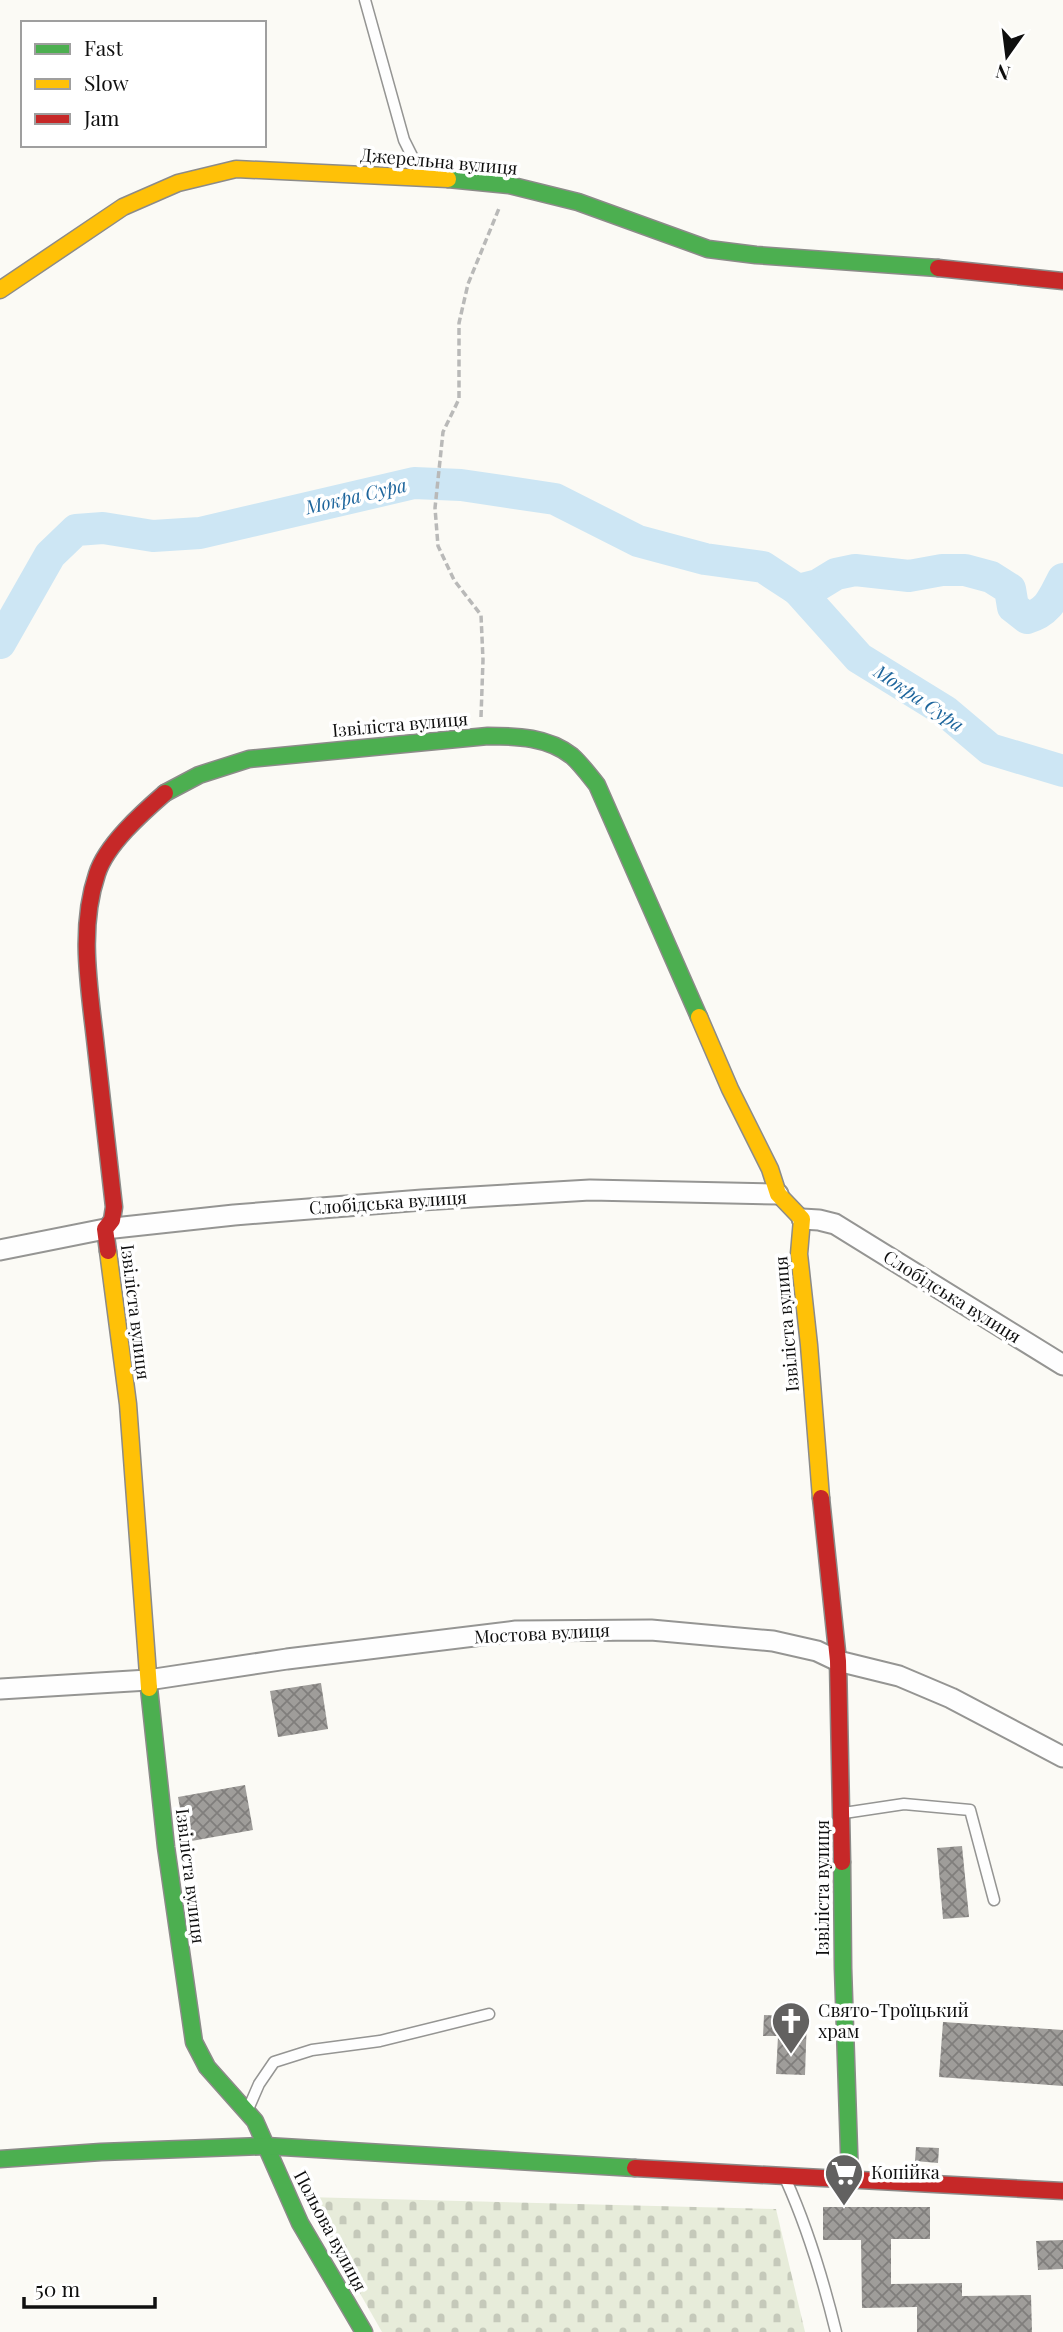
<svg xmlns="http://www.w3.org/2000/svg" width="1063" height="2332" font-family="'Playfair Display',serif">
	<defs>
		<pattern id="cemetery-stones" width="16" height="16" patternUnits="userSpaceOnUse" patternTransform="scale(1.75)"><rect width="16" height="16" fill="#e7ecda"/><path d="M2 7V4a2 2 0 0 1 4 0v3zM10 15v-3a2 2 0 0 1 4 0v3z" fill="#c5c9ba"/></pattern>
		<pattern id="building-cross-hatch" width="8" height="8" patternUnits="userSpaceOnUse" patternTransform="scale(1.75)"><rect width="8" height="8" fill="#9f9d9a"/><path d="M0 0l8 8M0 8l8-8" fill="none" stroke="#807e7c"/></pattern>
	</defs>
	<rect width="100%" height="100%" fill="#fbfaf5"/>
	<!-- cemetery -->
	<path fill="url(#cemetery-stones)" d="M305,2197L776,2209L805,2332H382Z"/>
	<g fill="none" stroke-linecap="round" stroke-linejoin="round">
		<!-- river -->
		<g stroke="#cde6f4" stroke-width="32">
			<path d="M798,590L818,585L836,574L855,570L909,576L942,570H965L991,577L1010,589L1013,607L1027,618C1049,612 1053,598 1063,579"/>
			<path d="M0,643L50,555L76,530L103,528L153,536L200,533L414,483L461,485L555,499L638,541L705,559L763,567L798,590L859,658L945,711L990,749L1063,771"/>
		</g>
	</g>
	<!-- building -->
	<g fill="url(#building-cross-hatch)">
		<path d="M321,1683L328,1729L278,1737L270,1691Z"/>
		<path d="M245,1785L253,1830L186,1842L178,1797Z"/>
		<path d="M962,1846L969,1917L943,1919L937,1848Z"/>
		<path d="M764,2015L807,2017L805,2075L776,2074L778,2036H763Z"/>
		<path d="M943,2022L1063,2030V2086L939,2077Z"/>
		<path d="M916,2147L939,2148L938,2163L915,2161Z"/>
		<path d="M823,2207H930V2239H891V2284L962,2283V2296L1031,2295L1032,2332H917V2307L862,2308L861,2240H823Z"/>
		<path d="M1063,2240V2269L1038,2270L1036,2241Z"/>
	</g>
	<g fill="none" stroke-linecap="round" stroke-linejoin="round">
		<!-- lane casing -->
		<g stroke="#959593" stroke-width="13">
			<g id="lane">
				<path d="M365,0L404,140L422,176"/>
				<path d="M844,1813L904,1804L970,1810L994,1900"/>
				<path d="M249,2107L259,2084L274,2062L312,2050L380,2041L489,2014"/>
				<path d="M786,2180C808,2229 823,2279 836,2332"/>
			</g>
		</g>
		<!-- street casing -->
		<g stroke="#959593" stroke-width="23">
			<g id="street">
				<path d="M802,1219L819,1220L835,1224L1063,1365"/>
				<path d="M0,1250L105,1229L234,1215L422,1200L590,1190L778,1194"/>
				<path d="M0,1689L148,1680L287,1659L516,1631L651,1630L773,1641L817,1651L838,1661L899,1676L951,1698L1063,1757"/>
			</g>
		</g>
		<!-- fast casing -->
		<g stroke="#8c8b89" stroke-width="19">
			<g id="fast">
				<path d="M448,179L509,185L578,202L708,249L756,255L938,268"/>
				<path d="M165,793L199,775L249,759L488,736C517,736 548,737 572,756C581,764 589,775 597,785L699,1017"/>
				<path d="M149,1688L166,1847L194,2042L207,2067L255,2121L300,2223L364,2332"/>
				<path d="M842,1862L843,1968L850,2181"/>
				<path d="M0,2159L101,2152L266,2146L635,2168"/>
			</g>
		</g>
		<!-- slow casing -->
		<g stroke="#8c8b89" stroke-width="19">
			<g id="slow">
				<path d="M0,290L123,207L178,183L236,169L448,179"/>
				<path d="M699,1017L730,1089L770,1169L778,1194L802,1219L799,1254L809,1345L821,1498"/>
				<path d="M108,1251L128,1404L149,1688"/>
			</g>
		</g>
		<!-- jam casing -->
		<g stroke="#8c8b89" stroke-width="19">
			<g id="jam">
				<path d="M938,268L1063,281"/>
				<path d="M108,1251L105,1229L112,1220L114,1207C108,1154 102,1101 96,1048C90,991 78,930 97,874C106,845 142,813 165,793"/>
				<path d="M821,1498L838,1661L842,1862"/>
				<path d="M635,2168L1063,2191"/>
			</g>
		</g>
		<!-- path -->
		<path stroke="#b9b9b8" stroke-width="3.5" stroke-dasharray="7 3.5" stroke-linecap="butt" d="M481,717L483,660L481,615L454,580L438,546L435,508L443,432L459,399V323L468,284L500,206"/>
		<!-- lane -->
		<use href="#lane" stroke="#fefefe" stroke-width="10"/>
		<!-- street -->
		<use href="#street" stroke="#fefefe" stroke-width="19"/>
		<!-- fast -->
		<use href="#fast" stroke="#4caf50" stroke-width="16"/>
		<!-- slow -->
		<use href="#slow" stroke="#ffc107" stroke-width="16"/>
		<!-- jam -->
		<use href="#jam" stroke="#c62828" stroke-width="16"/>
	</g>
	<!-- icons -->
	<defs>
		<g id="church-pin" transform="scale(2.0125)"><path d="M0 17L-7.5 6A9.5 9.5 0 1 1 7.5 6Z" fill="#626160" stroke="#fff"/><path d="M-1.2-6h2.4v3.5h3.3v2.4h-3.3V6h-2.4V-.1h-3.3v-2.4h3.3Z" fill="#fff"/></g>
		<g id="supermarket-pin" transform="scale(2.0125)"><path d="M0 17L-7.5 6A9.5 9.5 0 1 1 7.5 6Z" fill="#626160" stroke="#fff"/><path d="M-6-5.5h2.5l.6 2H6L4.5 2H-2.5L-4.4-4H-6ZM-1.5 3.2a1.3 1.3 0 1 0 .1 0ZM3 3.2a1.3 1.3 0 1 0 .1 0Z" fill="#fff"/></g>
	</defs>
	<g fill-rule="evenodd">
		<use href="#church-pin" x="791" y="2021"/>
		<use href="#supermarket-pin" x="844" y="2173"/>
	</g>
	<g text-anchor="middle" stroke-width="7" stroke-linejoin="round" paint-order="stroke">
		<!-- street labels -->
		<g font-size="18" fill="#0f0f0f" stroke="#fff">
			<text transform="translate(439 162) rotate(5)" y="6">Джерельна вулиця</text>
			<text transform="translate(400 725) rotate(-5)" y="6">Ізвіліста вулиця</text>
			<text transform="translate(388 1203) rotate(-4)" y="6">Слобідська вулиця</text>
			<text transform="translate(952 1297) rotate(32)" y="6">Слобідська вулиця</text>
			<text transform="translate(135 1312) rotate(83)" y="6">Ізвіліста вулиця</text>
			<text transform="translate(787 1324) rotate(-95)" y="6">Ізвіліста вулиця</text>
			<text transform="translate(542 1634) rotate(-3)" y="6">Мостова вулиця</text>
			<text transform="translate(190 1876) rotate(83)" y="6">Ізвіліста вулиця</text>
			<text transform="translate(823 1888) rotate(-90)" y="6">Ізвіліста вулиця</text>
			<text transform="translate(330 2231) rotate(62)" y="6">Польова вулиця</text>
		</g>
		<!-- poi labels -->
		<g font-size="18" fill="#0f0f0f" stroke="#fff" text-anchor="start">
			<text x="818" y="2017">Свято-Троїцький<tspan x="818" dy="21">храм</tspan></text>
			<text x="871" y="2179">Копійка</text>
		</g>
		<!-- water labels -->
		<g font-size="19" font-style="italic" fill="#1d659c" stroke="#fff">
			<text transform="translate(356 496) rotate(-13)" y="7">Мокра Сура</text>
			<text transform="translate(919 698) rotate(34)" y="7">Мокра Сура</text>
		</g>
	</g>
	<!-- legend -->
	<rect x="21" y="21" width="245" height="126" fill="#ffffff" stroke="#9f9f9f" stroke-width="2"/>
	<rect x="35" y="44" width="35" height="10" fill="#4caf50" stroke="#9f9f9f" stroke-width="2"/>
	<text x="84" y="56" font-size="21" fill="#0f0f0f">Fast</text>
	<rect x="35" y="79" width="35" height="10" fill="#ffc107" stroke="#9f9f9f" stroke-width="2"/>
	<text x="84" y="91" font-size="21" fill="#0f0f0f">Slow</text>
	<rect x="35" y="114" width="35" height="10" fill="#c62828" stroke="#9f9f9f" stroke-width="2"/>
	<text x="84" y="126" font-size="21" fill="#0f0f0f">Jam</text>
	<!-- north arrow -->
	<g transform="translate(1007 56) rotate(194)" stroke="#ffffff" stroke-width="5" paint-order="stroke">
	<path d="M0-5L12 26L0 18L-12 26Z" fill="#0f0f0f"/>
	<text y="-10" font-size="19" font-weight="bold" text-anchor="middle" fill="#0f0f0f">N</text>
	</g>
	<!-- scale -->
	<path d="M24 2297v10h131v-10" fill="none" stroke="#0f0f0f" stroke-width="3.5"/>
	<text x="35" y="2297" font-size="21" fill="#0f0f0f" stroke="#ffffff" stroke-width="5" paint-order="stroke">50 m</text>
</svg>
